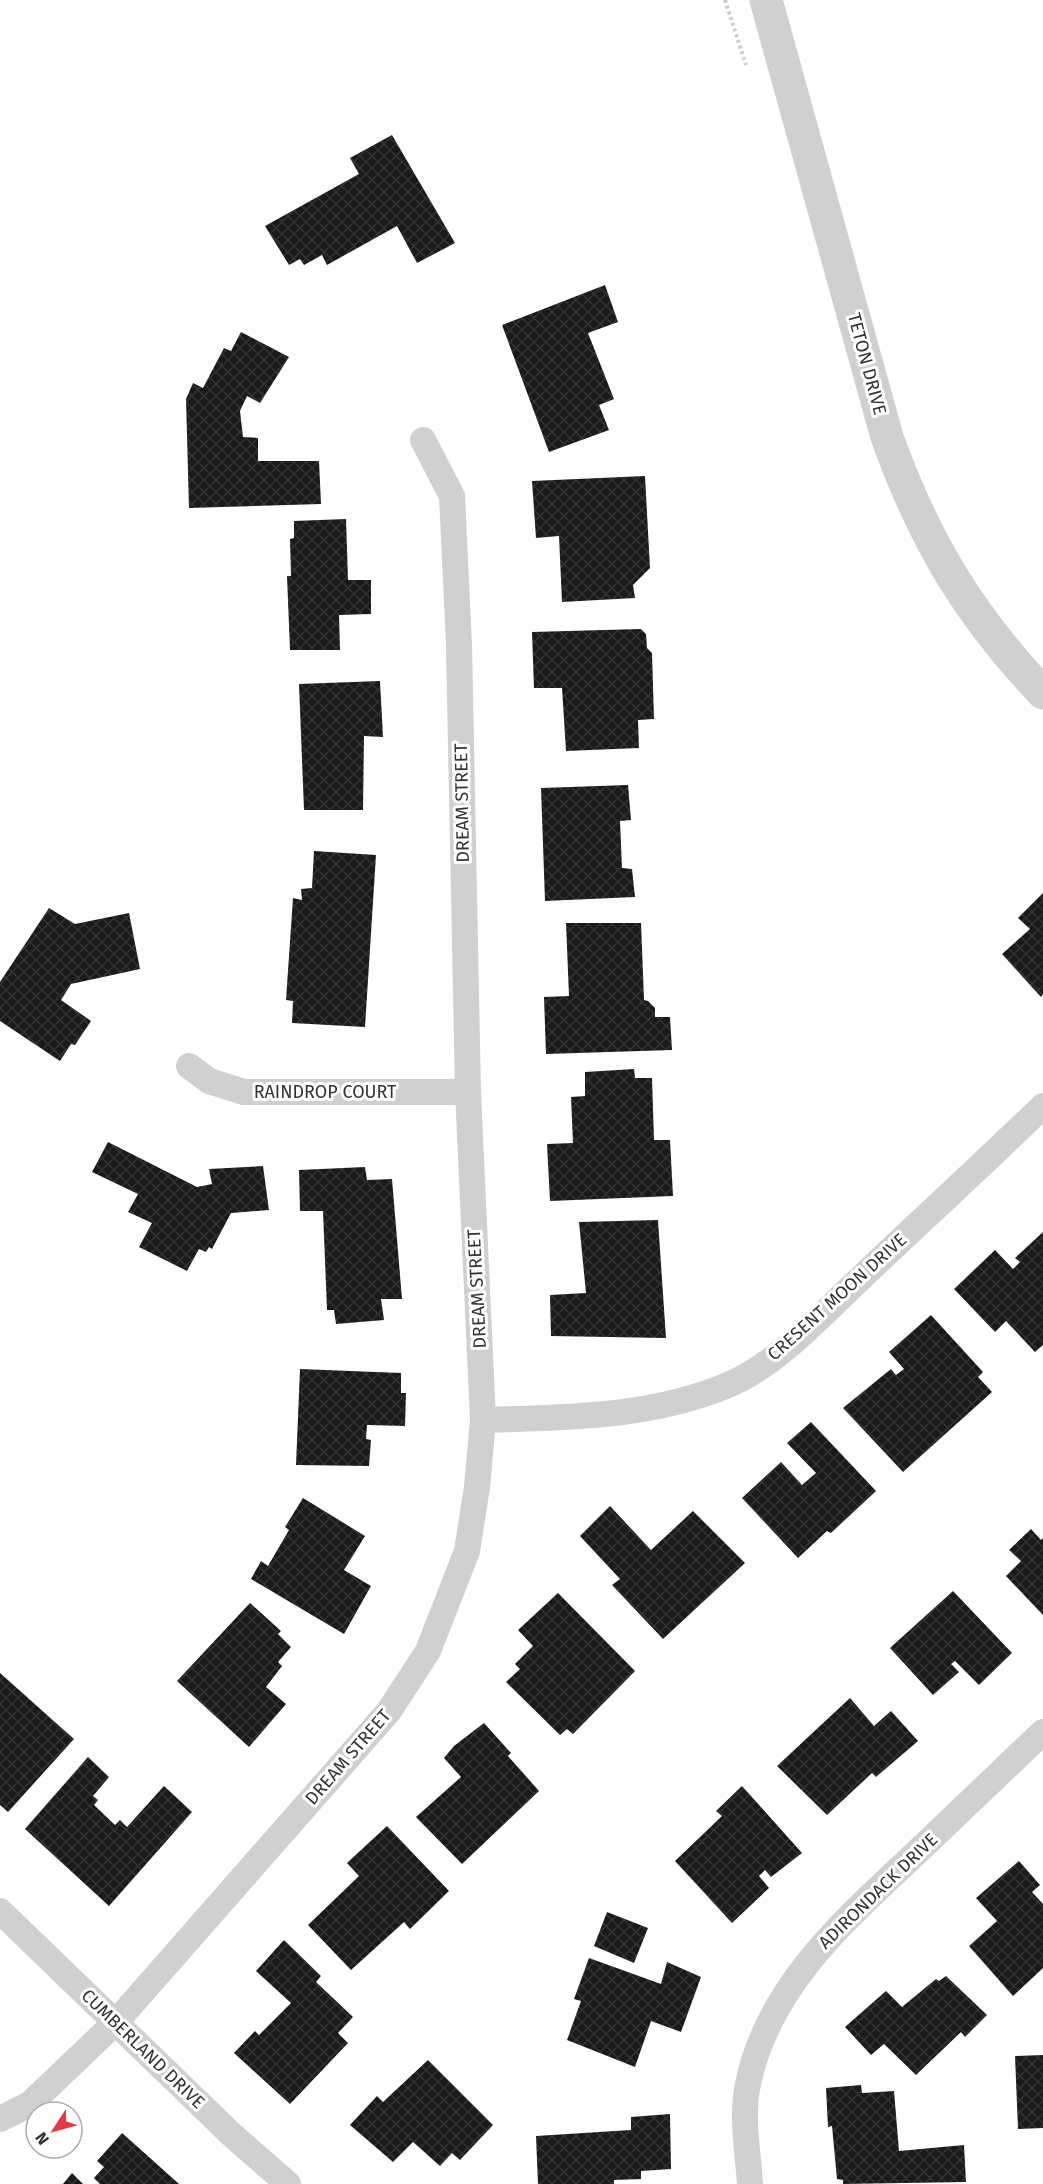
<svg xmlns="http://www.w3.org/2000/svg" width="1043" height="2184" font-family="'Fira Sans',sans-serif">
	<defs>
		<pattern id="building-cross-hatch" width="8" height="8" patternUnits="userSpaceOnUse" patternTransform="scale(1.5)"><rect width="8" height="8" fill="#1a1a1a"/><path d="M0 0l8 8M0 8l8-8" fill="none" stroke="#333"/></pattern>
	</defs>
	<rect width="100%" height="100%" fill="#fff"/>
	<!-- building -->
	<g fill="url(#building-cross-hatch)">
		<path d="M392,135L455,243L417,263L397,226L327,265L322,255L304,265L300,259L289,265L265,226L359,174L350,158Z"/>
		<path d="M605,285L618,322L588,333L614,399L599,405L609,430L549,452L502,325Z"/>
		<path d="M241,332L289,357L260,403L247,396L240,411L243,437L258,438V461H319L321,504L189,508L186,399L193,383L203,388L224,348L231,351Z"/>
		<path d="M645,476L650,568L633,585L635,598L562,602L559,536L536,538L532,481Z"/>
		<path d="M346,519L348,580H371V614L339,615L340,650H290L287,576H291L290,539L294,538V521Z"/>
		<path d="M641,629L646,634L647,648L652,653L654,719L638,720L639,748L566,751L562,688H534L532,632Z"/>
		<path d="M380,681L383,737L364,736L363,810H304L299,684Z"/>
		<path d="M628,785L631,820L620,821L622,868L632,869L635,897L545,901L541,788Z"/>
		<path d="M314,851L376,855L365,1027L292,1023L293,1001L286,1000L293,898L302,900L301,889L312,888Z"/>
		<path d="M1043,893V994L1041,997L1002,954L1030,929L1018,918Z"/>
		<path d="M49,908L75,924L129,913L140,969L71,984L61,1000L91,1021L75,1045L71,1044L60,1061L0,1021V982Z"/>
		<path d="M566,923H641L644,1000L648,1001L655,1008V1017H670L672,1050L546,1054L544,997L569,996Z"/>
		<path d="M634,1069L635,1078H652L654,1140H670L673,1196L550,1201L547,1144L573,1143L571,1097L585,1096V1072Z"/>
		<path d="M108,1142L197,1187L212,1184L209,1169L263,1166L269,1210L231,1213L212,1249L209,1247L206,1252L199,1249L187,1271L139,1247L152,1223L128,1212L138,1194L92,1172Z"/>
		<path d="M365,1167L367,1180L392,1179L402,1299H381L384,1320L336,1324L334,1310H327L323,1211H300L299,1170Z"/>
		<path d="M658,1220L666,1338L551,1336L550,1295L586,1293L579,1222Z"/>
		<path d="M1043,1232V1345L1035,1352L1006,1321L995,1332L954,1289L995,1250L1013,1269L1020,1262L1015,1258Z"/>
		<path d="M931,1315L983,1372L978,1377L992,1392L903,1472L843,1408L891,1369L896,1375L904,1369L889,1352Z"/>
		<path d="M300,1369L401,1373V1393H406L405,1426L367,1425L366,1439L371,1440L369,1466L296,1465Z"/>
		<path d="M811,1422L876,1491L831,1533L827,1531L798,1558L742,1498L781,1462L802,1485L816,1473L787,1443Z"/>
		<path d="M303,1498L365,1536L344,1570L371,1586L344,1634L251,1579L261,1561L268,1566L289,1530L285,1527Z"/>
		<path d="M610,1506L651,1550L693,1511L745,1563L663,1639L612,1585L620,1579L580,1536Z"/>
		<path d="M1031,1529L1041,1540L1043,1538V1615L1006,1576L1021,1561L1009,1550Z"/>
		<path d="M953,1591L1012,1653L979,1685L955,1661L951,1664L959,1672L933,1695L890,1648Z"/>
		<path d="M558,1593L635,1671L573,1734L567,1729L560,1735L506,1682L520,1669L515,1664L533,1646L518,1630Z"/>
		<path d="M250,1603L281,1631L278,1634L291,1647L278,1662L282,1666L266,1687L286,1704L249,1747L177,1681Z"/>
		<path d="M0,1673L74,1739L8,1812L0,1805Z"/>
		<path d="M850,1698L874,1726L891,1711L918,1741L876,1777L872,1773L827,1815L777,1766Z"/>
		<path d="M484,1723L511,1753L508,1756L539,1791L462,1864L416,1817L461,1777L444,1758L454,1746Z"/>
		<path d="M88,1757L109,1777L93,1796L98,1800L94,1805L115,1825L120,1820L127,1827L164,1786L192,1812L109,1906L25,1829Z"/>
		<path d="M742,1786L802,1853L771,1877L765,1870L759,1876L769,1888L732,1923L675,1861L722,1816L716,1811Z"/>
		<path d="M387,1826L449,1891L410,1929L404,1922L351,1970L308,1925L359,1876L347,1863Z"/>
		<path d="M1019,1861L1040,1885L1032,1892L1043,1904V1968L1013,1996L969,1946L997,1921L976,1898Z"/>
		<path d="M607,1912L648,1928L634,1963L594,1946Z"/>
		<path d="M284,1940L321,1976L316,1982L353,2017L338,2033L348,2043L290,2104L234,2053L255,2031L259,2035L291,2003L256,1971Z"/>
		<path d="M589,1958L661,1984L667,1962L701,1977L681,2032L651,2021L635,2067L567,2040L581,2001L574,1999Z"/>
		<path d="M946,1976L987,2015L965,2037L961,2032L916,2075L884,2044L871,2055L845,2027L886,1991L902,2007L936,1979L939,1981Z"/>
		<path d="M1043,2055V2128L1018,2129L1015,2056Z"/>
		<path d="M428,2060L493,2125L460,2160L452,2153L440,2166L413,2142L393,2162L350,2125L377,2096L383,2102Z"/>
		<path d="M861,2085L862,2093L894,2091L899,2151L964,2145L966,2182L843,2184V2180L837,2179L832,2126L828,2127L826,2088Z"/>
		<path d="M670,2114L671,2169L641,2171V2179L614,2180V2184H538L536,2136L631,2130V2117Z"/>
		<path d="M122,2133L140,2149L179,2184H100L94,2178L104,2167L97,2161Z"/>
		<path d="M72,2173L83,2184H63Z"/>
	</g>
	<g fill="none" stroke-linecap="round" stroke-linejoin="round">
		<!-- path -->
		<path stroke="#cdcdcd" stroke-width="4" stroke-dasharray="3 3" stroke-linecap="butt" d="M725,0L746,65"/>
		<!-- minor -->
		<g stroke="#d0d0d0" stroke-width="26">
			<path d="M189,1066L209,1081L244,1092H468"/>
			<path d="M483,1420C567,1417 649,1418 728,1385C777,1365 823,1313 862,1277C922,1220 983,1164 1043,1106"/>
			<path d="M0,1911L231,2134L288,2184"/>
			<path d="M0,2119L30,2104L116,2022L389,1711L428,1651L467,1551L477,1487L483,1420L468,1092L459,645L452,496L423,440"/>
			<path d="M750,2184C748,2152 741,2116 748,2084C768,1986 845,1920 914,1855C957,1814 1000,1773 1043,1732"/>
		</g>
		<!-- tertiary -->
		<path stroke="#d0d0d0" stroke-width="33" d="M766,0L887,437C924,540 968,614 1043,693"/>
	</g>
	<g text-anchor="middle" stroke-width="6" stroke-linejoin="round" paint-order="stroke">
		<!-- street labels -->
		<g font-size="18" fill="#333" stroke="#fff">
			<text transform="translate(867 364) rotate(75)" y="6">TETON DRIVE</text>
			<text transform="translate(462 803) rotate(-91)" y="6">DREAM STREET</text>
			<text x="325" y="1098">RAINDROP COURT</text>
			<text transform="translate(477 1289) rotate(-93)" y="6">DREAM STREET</text>
			<text transform="translate(837 1297) rotate(-42)" y="6">CRESENT MOON DRIVE</text>
			<text transform="translate(348 1757) rotate(-49)" y="6">DREAM STREET</text>
			<text transform="translate(878 1891) rotate(-44)" y="6">ADIRONDACK DRIVE</text>
			<text transform="translate(143 2049) rotate(44)" y="6">CUMBERLAND DRIVE</text>
		</g>
	</g>
	<!-- north arrow -->
	<g transform="translate(54 2130) rotate(234)"><circle r="28" fill="#ffffff" stroke="#adadad" stroke-width="1.5"/>
	<path d="M0-4.5L10 22L0 15L-10 22Z" fill="#e63946"/>
	<text y="-9" font-size="16" font-weight="bold" text-anchor="middle" fill="#333333">N</text>
	</g>
</svg>
